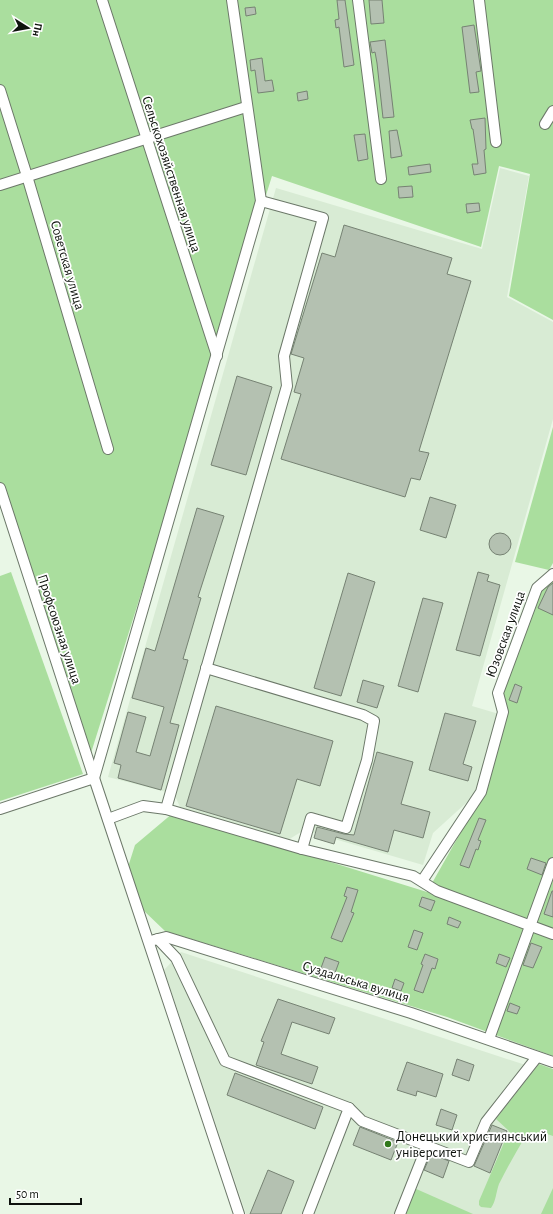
<svg xmlns="http://www.w3.org/2000/svg" width="553" height="1214" font-family="'Alegreya Sans',sans-serif">
	<rect width="100%" height="100%" fill="#e9f7e6"/>
	<!-- built -->
	<g fill="#d8ebd4">
		<path d="M500,168L529,176L507,297L553,322V419L472,706L499,714L476,794L433,833L423,865L304,830L288,840L180,807L174,794L108,777L276,188L482,249Z"/>
		<path d="M181,952L553,1074V1214H246L164,970Z"/>
	</g>
	<!-- green -->
	<g fill="#aade9e">
		<path d="M0,0H553V320L509,296L530,174L499,166L481,247L272,176L91,753L0,495Z"/>
		<path d="M553,427V563L549,570L515,562Z"/>
		<path d="M11,572L83,774L0,801V576Z"/>
		<path d="M553,579V1056L447,1017L165,931L142,909L128,867L135,845L173,813L427,892L483,793L506,713L501,693L540,588Z"/>
		<path d="M539,1064L553,1069V1136L544,1133L525,1137C516,1152 507,1168 499,1184C496,1192 496,1201 491,1208L481,1207L479,1205V1201L509,1131L496,1119Z"/>
		<path d="M414,1188L473,1214H404Z"/>
		<path d="M553,1188V1214H541Z"/>
	</g>
	<!-- building -->
	<g fill="#b4c1b1" stroke="#768273">
		<path d="M337,0H345L354,65L344,67L339,27L336,28L335,20L339,19Z"/>
		<path d="M369,0H382L384,23L371,24Z"/>
		<path d="M255,7L256,14L246,16L245,8Z"/>
		<path d="M474,25L481,71L476,72L479,92L470,93L462,27Z"/>
		<path d="M385,40L394,117L383,118L377,63L375,52L372,53L370,42Z"/>
		<path d="M262,58L265,81L272,80L274,91L258,93L255,70L251,71L250,60Z"/>
		<path d="M307,91L308,99L298,101L297,93Z"/>
		<path d="M485,118L486,149L484,150L486,173L474,175L472,164H478L473,129H472L470,120Z"/>
		<path d="M397,130L402,156L391,158L389,131Z"/>
		<path d="M365,134L368,159L358,161L354,135Z"/>
		<path d="M430,164L431,172L409,175L408,167Z"/>
		<path d="M412,186L413,197L399,198L398,187Z"/>
		<path d="M479,203L480,211L467,213L466,204Z"/>
		<path d="M344,225L452,258L447,274L471,281L419,451L429,453L420,480L411,478L405,497L281,459L301,394L294,392L304,358L291,354L322,253L335,257Z"/>
		<path d="M237,376L272,387L246,475L211,465Z"/>
		<path d="M430,497L456,505L446,538L420,530Z"/>
		<path d="M197,508L224,516L198,597L201,598L183,659L188,660L170,723L179,725L161,790L118,778L121,765L114,763L128,712L146,717L136,752L150,756L164,707L132,698L146,648L155,651Z"/>
		<circle cx="500" cy="544" r="11"/>
		<path d="M478,572L489,575L487,581L500,585L480,656L456,650Z"/>
		<path d="M348,573L375,582L341,696L314,688Z"/>
		<path d="M553,583V615L538,608L548,587Z"/>
		<path d="M423,598L443,603L418,692L398,686Z"/>
		<path d="M363,680L384,686L377,708L357,702Z"/>
		<path d="M515,684L522,687L517,703L509,700Z"/>
		<path d="M216,706L333,741L320,786L297,779L280,834L186,806Z"/>
		<path d="M445,713L476,721L463,764L472,767L468,781L429,770Z"/>
		<path d="M377,752L413,762L401,804L430,812L423,838L394,830L388,852L336,837L334,844L314,838L317,827L344,834L354,835Z"/>
		<path d="M479,818L486,820L478,840L481,841L478,850L476,849L469,868L460,865Z"/>
		<path d="M531,858L546,863L542,875L527,869Z"/>
		<path d="M347,887L358,890L351,912L354,913L342,942L331,938L347,897L344,896Z"/>
		<path d="M552,891H553V917L544,914Z"/>
		<path d="M422,897L435,901L431,911L419,906Z"/>
		<path d="M449,917L461,922L458,928L447,924Z"/>
		<path d="M414,930L423,933L417,950L408,947Z"/>
		<path d="M531,943L542,947L533,968L523,965Z"/>
		<path d="M425,954L438,959L435,969L432,968L423,993L414,990L423,965L421,964Z"/>
		<path d="M499,954L510,958L506,967L496,963Z"/>
		<path d="M325,957L339,962L335,973L321,968Z"/>
		<path d="M395,979L404,983L401,991L392,988Z"/>
		<path d="M278,999L335,1018L329,1034L292,1022L281,1054L318,1067L312,1084L256,1065L264,1042L261,1041Z"/>
		<path d="M510,1003L520,1007L517,1014L507,1011Z"/>
		<path d="M457,1059L474,1065L469,1081L452,1075Z"/>
		<path d="M407,1062L443,1074L436,1097L417,1091L416,1096L397,1090Z"/>
		<path d="M235,1073L323,1107L315,1129L227,1095Z"/>
		<path d="M441,1109L457,1115L452,1130L436,1125Z"/>
		<path d="M492,1125L507,1131L490,1173L474,1166Z"/>
		<path d="M360,1127L398,1142L391,1160L353,1145Z"/>
		<path d="M431,1154L449,1161L443,1178L424,1170Z"/>
		<path d="M268,1170L294,1181L281,1214H250Z"/>
	</g>
	<g fill="none" stroke-linecap="round" stroke-linejoin="round">
		<!-- minor casing -->
		<g stroke="#6c7869" stroke-width="12">
			<g id="minor">
				<path d="M102,0L217,356"/>
				<path d="M358,0L381,179"/>
				<path d="M479,0L496,142"/>
				<path d="M0,90L27,176L108,449"/>
				<path d="M545,124L553,111"/>
				<path d="M0,185L246,107"/>
				<path d="M0,488L94,778"/>
				<path d="M206,668L363,715L374,721L367,760L346,828L311,818L302,849"/>
				<path d="M94,778L261,201L232,0"/>
				<path d="M0,809L94,778L239,1214"/>
				<path d="M166,809L287,386L284,356L323,218L261,201"/>
				<path d="M108,819L143,806L166,809L302,849L413,876L437,891L553,934"/>
				<path d="M422,881L481,792L503,712L498,693L537,588L553,574"/>
				<path d="M158,939L176,958L225,1061L349,1108L362,1121L469,1162L486,1122L537,1057"/>
				<path d="M154,940L166,937L411,1013L553,1062"/>
				<path d="M489,1039L553,863"/>
				<path d="M308,1214L349,1108"/>
				<path d="M400,1214L427,1146"/>
			</g>
		</g>
		<!-- minor -->
		<use href="#minor" stroke="#fff" stroke-width="10"/>
	</g>
	<!-- markers -->
	<circle fill="#31781b" stroke="#fff" stroke-width="1.5" cx="388" cy="1144" r="4"/>
	<g text-anchor="middle" stroke-width="3.5" stroke-linejoin="round" paint-order="stroke">
		<!-- street labels -->
		<g font-size="14" fill="#0e120d" stroke="#fff">
			<text transform="translate(172 174) rotate(72)" y="5">Сельскохозяйственная улица</text>
			<text transform="translate(68 265) rotate(74)" y="5">Советская улица</text>
			<text transform="translate(60 629) rotate(72)" y="5">Профсоюзная улица</text>
			<text transform="translate(505 634) rotate(-70)" y="5">Юзовская улица</text>
			<text transform="translate(356 981) rotate(17)" y="5">Суздальська вулиця</text>
		</g>
		<!-- poi labels -->
		<g font-size="14" fill="#0e120d" stroke="#fff" text-anchor="start">
			<text x="396" y="1141">Донецький християнський<tspan x="396" dy="16">університет</tspan></text>
		</g>
	</g>
	<!-- north arrow -->
	<g transform="translate(28 28) rotate(101)" stroke="#ffffff" stroke-width="3" paint-order="stroke">
	<path d="M0-3L7 15L0 10L-7 15Z" fill="#0e120d"/>
	<text y="-6" font-size="11" font-weight="bold" text-anchor="middle" fill="#0e120d">Пн</text>
	</g>
	<!-- scale -->
	<path d="M10 1198v6h71v-6" fill="none" stroke="#0e120d" stroke-width="2"/>
	<text x="16" y="1198" font-size="12" fill="#0e120d" stroke="#ffffff" stroke-width="3" paint-order="stroke">50 m</text>
</svg>
